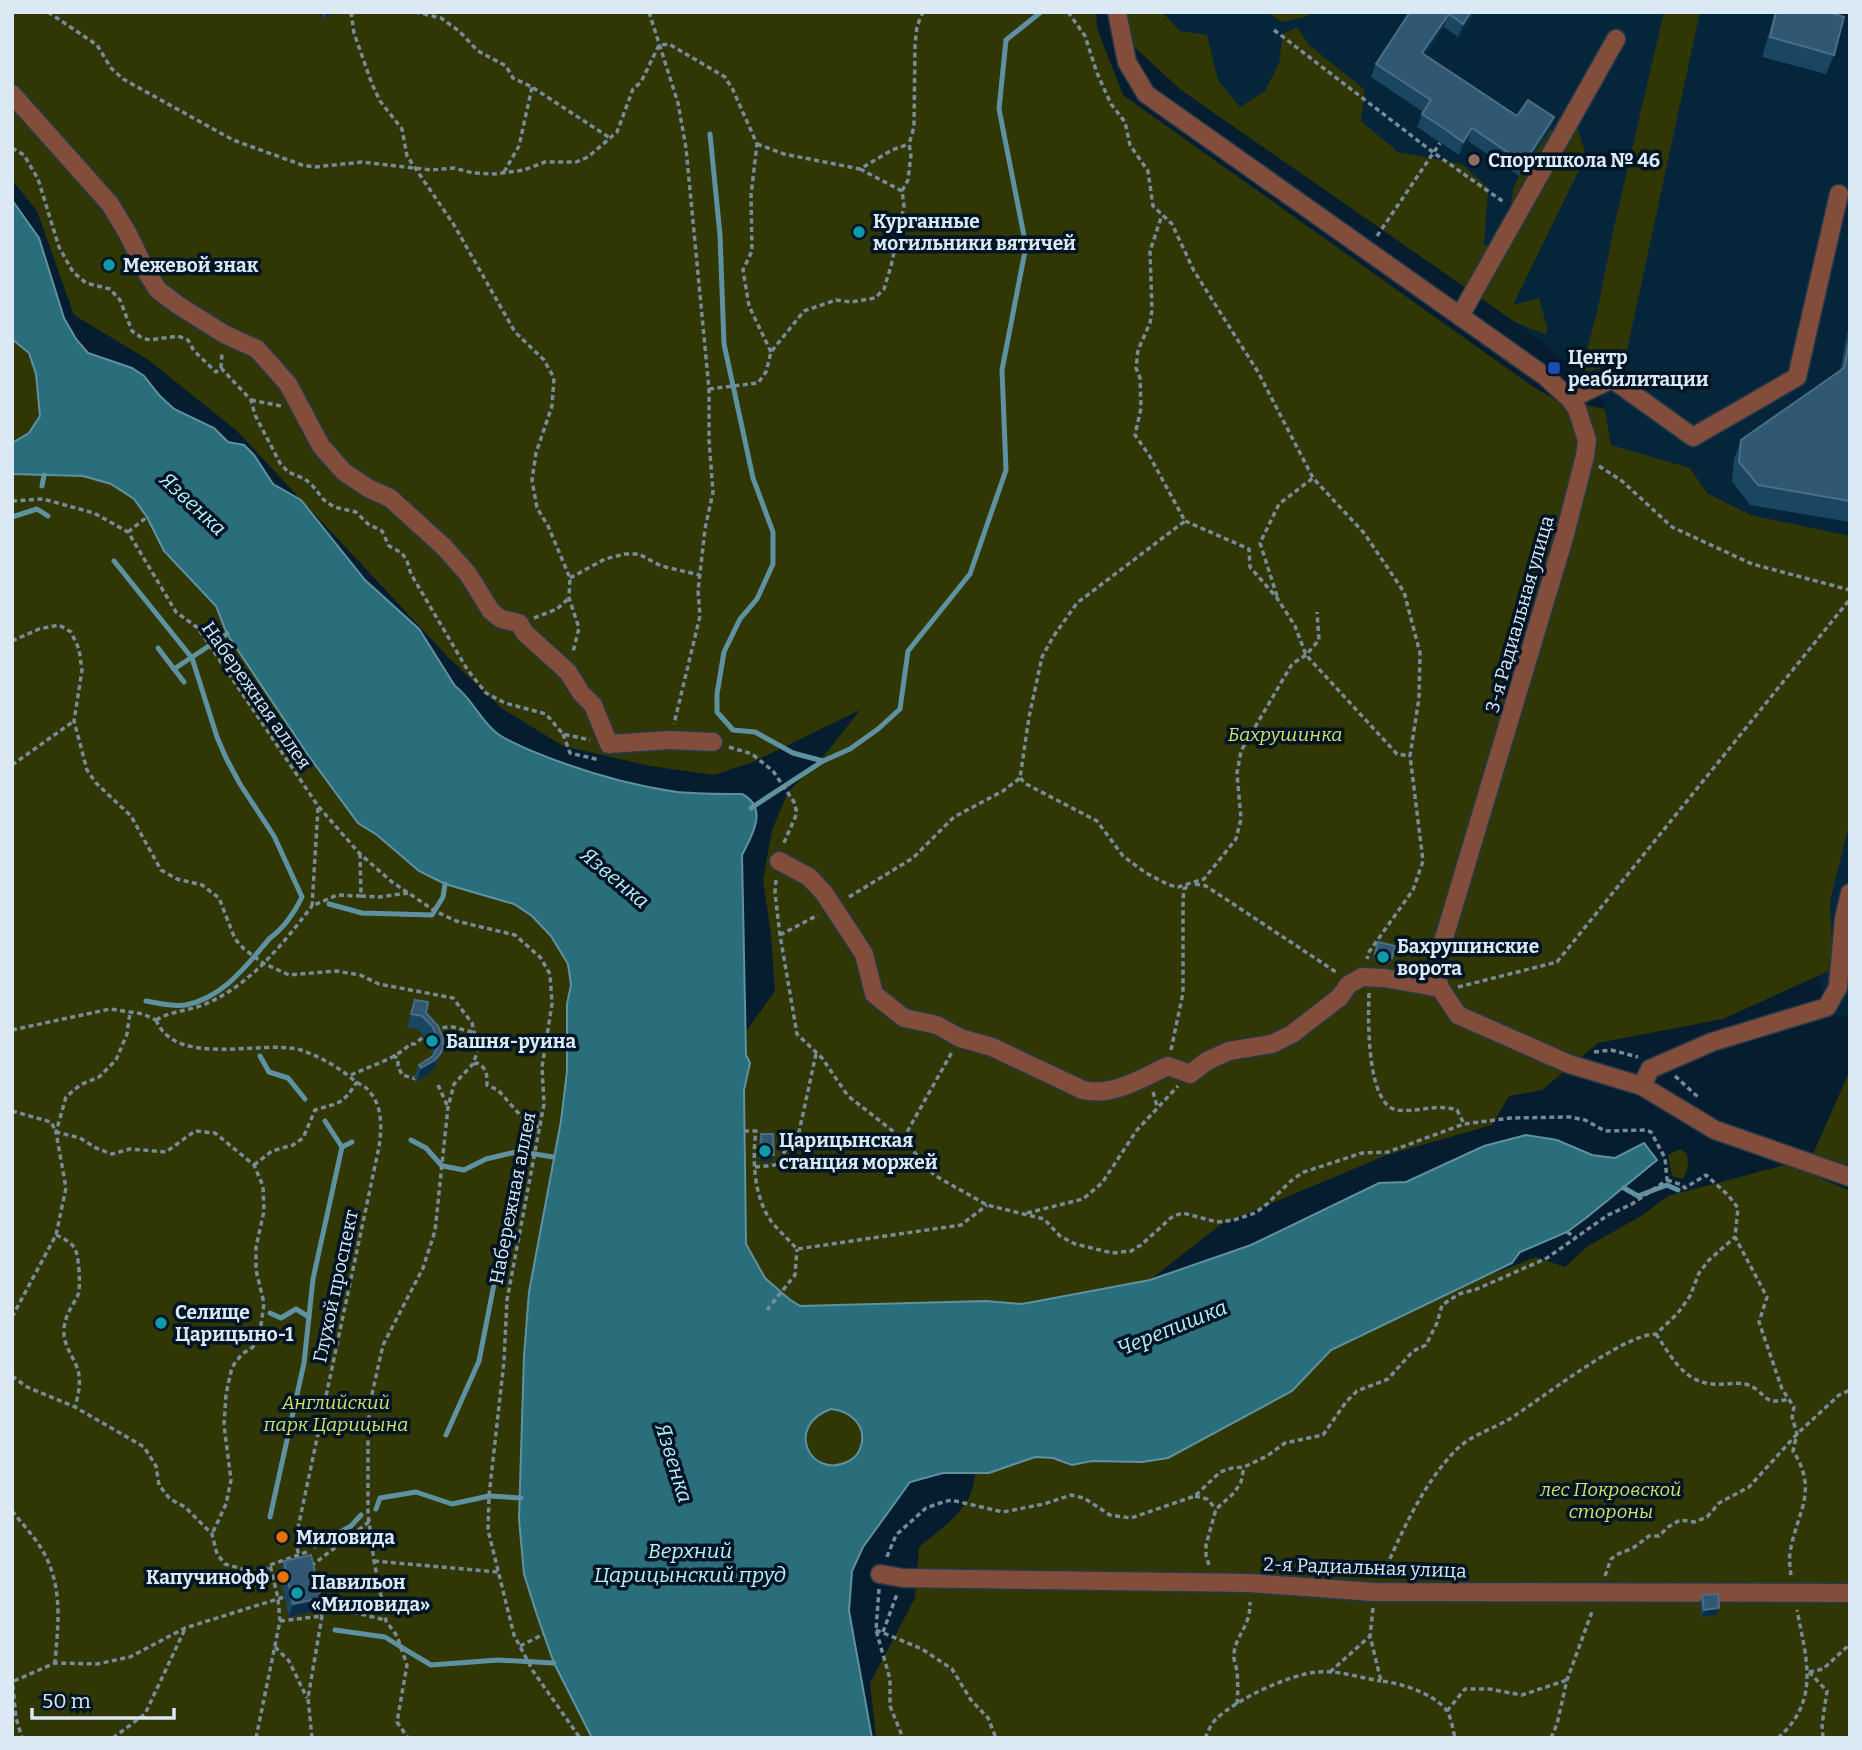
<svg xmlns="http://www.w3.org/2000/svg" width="1862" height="1750" font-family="Bitter,serif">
	<rect width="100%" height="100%" fill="#051d2e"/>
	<!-- built -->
	<g fill="#05253b">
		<path d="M1124,12H1850V536L1751,515L1707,493L1690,468L1611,445L1605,409L1601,397L1581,372L1515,322L1181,90Z"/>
		<path d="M1850,789V1018L1831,1014L1827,1007L1812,961Z"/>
	</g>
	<!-- green -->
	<g fill="#313605">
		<path d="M12,12H1096L1097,28L1123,95L1532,386L1553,398L1605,409L1611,445L1690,468L1707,493L1751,515L1850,536V821L1830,901L1833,969L1723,1019L1598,1043L1542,1090L1509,1096L1492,1125L1387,1155L1220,1225L1150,1280L1022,1304L986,1301L800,1306L789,1299L765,1278L746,1244L744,1090L750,1063L746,1055L747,1030L775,991L771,935L763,880L772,830L788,792L828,751L860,710L753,762L714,775L650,766L563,746L500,707L448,657L237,431L150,361L74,315L37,211L12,180Z"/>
		<path d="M1124,12H1162L1180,31L1207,35L1218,80L1240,107L1265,91L1279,63L1283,34L1297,27L1309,45L1365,90L1361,121L1398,152L1462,164L1488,188L1484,245H1506L1513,189L1519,176L1550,131L1577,126L1586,156L1513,305L1539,298L1547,327V335L1515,322L1181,90L1128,41Z"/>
		<path d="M1267,12H1314L1305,17L1281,22Z"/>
		<path d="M1664,12H1700L1626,355L1604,368L1581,372L1597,312L1615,222Z"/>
		<path d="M12,292L589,853L733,1738H12Z"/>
		<path d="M1850,1070V1165L1813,1154Z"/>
		<path d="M1680,1149L1687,1154L1688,1167L1683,1179L1672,1176L1668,1155Z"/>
		<path d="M1788,1164L1850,1191V1738H876L870,1683L915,1598L919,1547C943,1527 974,1508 975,1474L990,1473L1035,1457L1053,1458L1072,1465L1092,1461L1142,1462L1292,1391L1331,1350L1456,1288L1536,1257L1565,1267L1588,1246L1641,1216L1668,1196Z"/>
		<circle cx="834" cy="1438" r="28"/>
	</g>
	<!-- water -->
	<path fill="#2a6d7b" stroke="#5f92a0" stroke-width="2" fill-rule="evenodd" d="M12,200L39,238L64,318L76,339L88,353L132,368L144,376L160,396L174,409L214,428L228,442L244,445L254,455L273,484L301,500L365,580L419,629L455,686C472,698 480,721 498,734C514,745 534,752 552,759C592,774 635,786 677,792C699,794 721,794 742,794C769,808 752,836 742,855L746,1055L750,1063L744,1090L746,1244L765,1278L789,1299L800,1306L986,1301L1022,1304L1150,1280L1251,1245L1379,1183L1406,1182L1484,1146L1526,1135L1557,1140L1592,1155L1615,1158L1644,1143L1657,1160L1586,1218L1567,1232L1520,1252L1512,1263L1331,1350L1292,1391L1168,1458L1142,1462L1092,1461L1072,1465L1053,1458L1035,1457L989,1473H943L910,1482L863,1547L852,1571L849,1611L872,1738H592L554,1663L537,1615L524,1574L519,1519L524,1356L529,1292L561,1121L567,1071V1004L571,985L568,964L551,936L532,916L514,904L445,884L419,871L377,835L358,823L308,755L227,634L216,606L164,551L147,517L134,499L111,484L83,476L12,474V443L29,433L40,416L36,374L29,353L12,339ZM831,1409C850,1411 867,1425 861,1446C859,1453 854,1459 847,1462C810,1479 784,1426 831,1409Z"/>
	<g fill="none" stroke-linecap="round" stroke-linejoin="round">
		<!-- stream -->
		<g stroke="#5f92a0" stroke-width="5">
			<path d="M710,134L720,235L724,344L753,478L773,532V564L757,599L740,619L724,652L717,694V712L733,730L755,732L793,753L823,761"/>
			<path d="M42,486L44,475"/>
			<path d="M12,517L37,509L48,516"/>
			<path d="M114,561L192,658L217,737L226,758L240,784L274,836L302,897C295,912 283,929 270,938C246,966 223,998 185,1005C172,1007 159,1003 146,1001"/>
			<path d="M158,648L174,669L227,634"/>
			<path d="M174,669L184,682"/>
			<path d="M751,808L823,761L850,749L878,729L900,709L908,651L970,574L1006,470L1002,370L1026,246L999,109L1006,40L1041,12"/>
			<path d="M329,904L362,913L432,915L443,897L445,884"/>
			<path d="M260,1056L269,1072L288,1078L305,1099"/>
			<path d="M325,1121L342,1147"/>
			<path d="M411,1140L426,1148L442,1166"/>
			<path d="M535,1154L553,1157"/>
			<path d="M443,1166L464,1170L486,1159L520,1151L534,1154"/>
			<path d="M1624,1188L1638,1196L1667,1185L1678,1190"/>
			<path d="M270,1313L281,1318L296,1309L309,1317"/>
			<path d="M446,1435L479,1361L520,1151"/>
			<path d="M490,1496L521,1498"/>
			<path d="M376,1509L380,1498L416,1492L452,1504L489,1496"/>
			<path d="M270,1517L304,1363L313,1279L342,1147L352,1142"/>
			<path d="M315,1546L351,1526L361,1515"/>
			<path d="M335,1630L385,1637L401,1647"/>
			<path d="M401,1647L431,1665L498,1660L554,1663"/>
		</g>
		<!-- minor casing -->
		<g stroke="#233a4a" stroke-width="21">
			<g id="minor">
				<path d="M1117,12L1127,62L1146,94L1546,377L1570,399L1577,409L1587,440L1585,456L1564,538L1439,955L1436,974L1440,988L1458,1015L1569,1064L1642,1086L1715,1130L1850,1177"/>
				<path d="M12,94L110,204L128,234L147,273L158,290L178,305L224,334L257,349L288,384L321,446L344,472L368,488L390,498L444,547L468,574L491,611L501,619L519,623L525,633L568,672L581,693L593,705L609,744L670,740L713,742"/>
				<path d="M1460,316L1616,39"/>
				<path d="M1570,399L1612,379L1693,437L1797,377L1839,194"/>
				<path d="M779,861L809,877L824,893L864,954L874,994L904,1018L937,1025L960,1038L992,1047L1083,1090C1113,1097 1142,1078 1168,1066L1190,1074L1207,1061L1229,1051L1272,1044L1292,1034L1340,997L1348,985L1362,977L1384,978L1440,988"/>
				<path d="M1642,1086L1650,1069L1712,1042L1827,1007L1838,987L1844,919L1850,893"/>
				<path d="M880,1574L903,1578L1249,1583L1374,1592L1850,1593"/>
			</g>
		</g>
		<!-- path -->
		<g stroke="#788b99" stroke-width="3.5" stroke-dasharray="5 3.5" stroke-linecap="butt">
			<path d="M48,12L97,45L111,68L123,79L233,140L302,165L315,167L362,162L431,170L454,168L473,173L495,174L524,170L545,162H576L588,157L617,132L633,89L641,82L659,45L669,44L725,77L733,90L757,144L751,195L752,251L743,270L749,306L771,352"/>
			<path d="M351,12L354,33L372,84L380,101L402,129L407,156L454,225L515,332L544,360L554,378L552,406L536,453L532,480L537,508L548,526L570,578L569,598L579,628L573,652"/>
			<path d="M415,12L441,18L459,31L478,51L506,66L513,78L532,87L610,138"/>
			<path d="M649,12L678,103L686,148L709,389V440L713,492L705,529L698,591L700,616L674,724"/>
			<path d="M1068,12L1085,36L1097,73L1111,104L1125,122L1130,145L1148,171L1153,206L1172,224L1194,271L1258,372L1313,478L1364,533L1404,592L1420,653L1419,698L1410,756L1423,861L1413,890L1369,952L1367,959"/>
			<path d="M351,13L361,12"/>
			<path d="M1274,30L1434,153L1505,203"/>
			<path d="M757,144L784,154L860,169L892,150L909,144"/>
			<path d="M12,148L24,155L38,179L59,247L73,272L86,283L110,289L120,300L132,331L142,338L150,340L178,336L188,340L194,351L216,372L221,368L251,400L255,415L280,463L288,472L305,479L312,485L324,500L334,507L356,512L368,524L382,531L389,546L402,553L407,561L411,574L467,669L486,693L505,703L546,714L563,734L590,740"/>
			<path d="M860,169L902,191"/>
			<path d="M504,172L519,146L532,87"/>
			<path d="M1377,236L1440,143"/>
			<path d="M221,368L222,353"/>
			<path d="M709,389L758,383L766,372L771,352L804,311L836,300L851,302L875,298L884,289L891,266L904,206L902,191L908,180L911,154L909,144L914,127L915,45L917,26L923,12"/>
			<path d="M251,400L281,406"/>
			<path d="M1599,466L1622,481L1672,527L1752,564L1850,590"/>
			<path d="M12,501L43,499L94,513L128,532L176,612L198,628L318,806L360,854L392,882L435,911L456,921L515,935L540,957L550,974L552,1004L542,1067L544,1104L507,1300L504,1361L489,1496L488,1530L514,1635L533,1671L580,1738"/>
			<path d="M1185,521L1249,549L1250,567L1277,598L1295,626L1306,655L1397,754L1410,756"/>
			<path d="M128,532L147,517"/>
			<path d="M570,578L605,559L625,554H639L661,566L700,575"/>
			<path d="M1277,596L1260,543L1279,504L1313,478"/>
			<path d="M534,618L557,609L569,598"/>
			<path d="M12,641L39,629L59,625L71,632L79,649L82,670L74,721L87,770L96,783L131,816L161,870L177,879L202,885L219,898L235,939L244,949L263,963L289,975L336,971L360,975L379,984L453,998L472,1023L478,1050L473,1064L454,1084L448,1107L435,1231L423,1268L383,1345L372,1394L368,1424V1514L374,1561L386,1621L397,1636L407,1665L397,1722L408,1738"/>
			<path d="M563,734L570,753L600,760"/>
			<path d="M729,747L752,754L773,771L794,802L797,813L783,845"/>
			<path d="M12,765L74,721"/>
			<path d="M1020,778L1026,784L1097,821L1123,856L1146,873L1169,885L1178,887L1204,879L1236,839L1241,819L1237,773L1241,751L1292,664L1306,655L1319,640L1317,612"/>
			<path d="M318,808L312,906L337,895L361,896L360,855"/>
			<path d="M776,880L775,893L780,935L797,1034L822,1058L848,1096L903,1139L934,1175L987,1205L1044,1219L1060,1236L1075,1244L1112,1253L1131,1251L1141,1245L1173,1216L1183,1213L1217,1222L1234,1220L1255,1213L1267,1204L1293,1179L1304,1172L1362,1153L1388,1152L1464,1124L1511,1118L1570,1117L1585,1120L1605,1131L1645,1130L1651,1132L1665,1158L1667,1180L1632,1204L1608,1215L1547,1258L1477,1289L1459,1294L1442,1305L1437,1323L1426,1345L1413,1351L1388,1379L1357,1391L1346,1402L1323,1435L1285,1443L1267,1456L1244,1467L1232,1468L1220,1472L1195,1496L1131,1518L1110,1515L1084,1498L1071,1495L1044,1504L1003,1512L951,1500L940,1503L926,1508L896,1535L886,1559"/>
			<path d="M1195,884L1206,886L1336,972"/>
			<path d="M361,896L379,897L408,893"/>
			<path d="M849,897L913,858L954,817L1003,791L1020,778L1029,717L1042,657L1053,637L1077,603L1185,521L1149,455L1135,435L1141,408L1140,378L1136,368L1138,350L1150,323L1152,310L1150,251L1162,215"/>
			<path d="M780,935L818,915"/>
			<path d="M1458,987L1557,962L1850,599"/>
			<path d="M1369,993C1368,1017 1366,1105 1397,1110C1417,1113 1436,1103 1457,1110L1464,1124"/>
			<path d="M156,1020C176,1069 263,1039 301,1050C321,1057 340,1068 356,1082C358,1083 363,1086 365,1087C383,1103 382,1126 379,1147L295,1542L299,1555"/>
			<path d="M156,1020C171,1011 187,1011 203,1005C250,986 282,945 312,906"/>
			<path d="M434,1028L453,1027L476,1033"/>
			<path d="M12,1030L110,1009L143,1014L156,1020"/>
			<path d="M1171,1050L1183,993V900L1184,889L1188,886"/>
			<path d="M1594,1052L1611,1050L1638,1057"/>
			<path d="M393,1055L398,1059V1066L402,1075L417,1079"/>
			<path d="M474,1064L477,1063C487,1068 487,1075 487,1085L498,1090L529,1125L539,1127"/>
			<path d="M351,1075C370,1066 396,1059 410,1044H415L424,1036"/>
			<path d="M1675,1076L1698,1097"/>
			<path d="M438,1085L447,1105"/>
			<path d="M1153,1092L1157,1106"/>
			<path d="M12,1111L51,1122L56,1132L80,1138L96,1148L112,1154L130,1149L166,1152L195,1131L215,1133L254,1165L263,1186L264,1211L256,1247V1270L264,1303L261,1325L253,1347L242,1354L232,1367L226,1394L224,1425L231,1480L226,1504L212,1534"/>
			<path d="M744,1131H756C752,1160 754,1197 771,1221C779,1231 789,1240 797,1249L961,1225L987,1205"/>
			<path d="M903,1139L952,1052"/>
			<path d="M254,1165L272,1151L293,1145L303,1138L315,1110C340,1102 341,1106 357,1082"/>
			<path d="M755,1167L775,1165L799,1132L816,1054"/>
			<path d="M1667,1180L1682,1185L1685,1188L1706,1175L1728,1195L1738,1208L1735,1237L1767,1297L1759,1322L1782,1389L1794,1407L1792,1417L1797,1434L1793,1451C1819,1491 1797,1512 1790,1552C1789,1560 1790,1568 1791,1575"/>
			<path d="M1027,1213L1083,1199L1102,1183L1137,1130L1178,1086"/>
			<path d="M1567,1232L1575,1237"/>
			<path d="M56,1235C63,1238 69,1241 74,1247C79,1253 81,1287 78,1295C72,1307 65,1315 64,1329C63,1344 71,1353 76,1365C82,1378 79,1393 75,1407"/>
			<path d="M767,1310L795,1275L797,1249"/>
			<path d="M12,1317L56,1235L66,1188L56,1132L66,1097L80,1085L99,1077L116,1060L127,1034L130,1012"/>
			<path d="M1656,1334C1671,1356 1683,1381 1712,1384C1722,1385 1735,1382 1745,1384C1767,1390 1761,1407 1788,1399"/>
			<path d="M12,1376L27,1387L75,1407L144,1447L156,1466L159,1485L170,1499L185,1507L212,1534L217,1554L225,1564L260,1574L270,1565L307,1552L309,1560"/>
			<path d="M1195,1496L1207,1499L1216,1509"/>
			<path d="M12,1511C23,1525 37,1539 45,1555C63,1590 58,1625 55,1663"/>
			<path d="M374,1561L498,1572"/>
			<path d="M1209,1565L1206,1556V1545L1216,1509L1234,1493L1241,1482L1244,1467"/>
			<path d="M311,1566L370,1521"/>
			<path d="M1383,1574C1402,1532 1423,1483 1457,1449C1470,1436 1492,1429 1508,1420C1540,1400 1623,1334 1656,1334L1678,1313L1690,1296L1699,1273L1709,1260L1735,1237"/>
			<path d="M1605,1576L1611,1559L1616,1555L1633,1548L1649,1536H1659L1668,1527L1680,1520L1694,1522L1707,1517L1719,1503L1749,1487L1797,1434L1839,1395L1850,1390"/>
			<path d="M879,1589L876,1630L890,1679V1706L903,1738"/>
			<path d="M320,1604L385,1620"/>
			<path d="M1373,1608L1370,1636L1381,1681C1401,1683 1435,1694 1447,1711C1451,1717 1453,1730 1455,1738"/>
			<path d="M280,1621L322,1616L318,1598"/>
			<path d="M876,1630L922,1649L952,1669L971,1700L988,1718L996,1738"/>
			<path d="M883,1632L897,1594"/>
			<path d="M520,1646L544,1634"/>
			<path d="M275,1647L289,1661L307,1698"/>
			<path d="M1330,1672L1370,1636"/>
			<path d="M1809,1672L1827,1691L1822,1725L1823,1738"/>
			<path d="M1809,1672L1823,1669L1850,1644"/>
			<path d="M12,1677L16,1718L22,1738"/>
			<path d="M14,1681L55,1663L97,1664L130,1657L185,1628L284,1597"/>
			<path d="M1237,1704C1238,1692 1238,1682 1237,1671C1236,1665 1233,1659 1234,1654C1235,1636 1251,1626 1250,1602"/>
			<path d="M1447,1711L1465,1689H1489L1522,1695L1567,1680"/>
			<path d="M113,1738L145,1714L185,1629"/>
			<path d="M256,1738L280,1621L278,1598L270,1565"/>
			<path d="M312,1738L308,1698L322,1616"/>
			<path d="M1205,1738C1208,1732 1211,1724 1216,1719C1237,1699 1288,1675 1317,1672C1338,1670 1361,1678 1381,1681"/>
			<path d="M1551,1738L1557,1724L1567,1680L1593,1609"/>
			<path d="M1778,1738C1821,1700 1806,1658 1797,1610"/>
		</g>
		<!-- minor -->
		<use href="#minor" stroke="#834d3b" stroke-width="18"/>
	</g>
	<!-- wall -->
	<g fill="#1b4662">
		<path d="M320,12H333L325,19Z"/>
		<path d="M1410,12H1475L1458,37L1444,27L1425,55L1517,116L1554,117L1550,131L1519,176L1468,141L1459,155L1417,127L1423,112L1371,77L1376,64Z"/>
		<path d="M1775,12H1828L1834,55L1826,74L1762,57Z"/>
		<path d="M1850,319V522L1750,505L1732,481L1734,459L1741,440L1840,371Z"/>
		<path d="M1378,942L1392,958L1390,964L1373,961Z"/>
		<path d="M415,1000L426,1013L443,1038L438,1061L435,1067L430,1073L417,1081L414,1078L419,1065L433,1056L428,1040L417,1029L407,1027Z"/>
		<path d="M761,1134L774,1155L771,1161H759V1140Z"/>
		<path d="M284,1561L321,1598L316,1611L289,1617L279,1574Z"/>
		<path d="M1702,1595L1717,1615L1702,1617L1700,1602Z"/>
	</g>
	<!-- shaded-wall -->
	<g fill="#0a2e47">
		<path d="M328,12H333L325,19L327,13Z"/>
		<path d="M1471,12H1475L1458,37L1463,24Z"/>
		<path d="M1449,14L1444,27L1418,66L1422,53Z"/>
		<path d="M1554,117L1550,131L1519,176L1524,163Z"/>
		<path d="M1472,128L1468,141L1459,155L1463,142Z"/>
		<path d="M443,1048L435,1067L430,1073L417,1081L421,1068Z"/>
		<path d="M762,1155H774L771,1161H759Z"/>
		<path d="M321,1598L316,1611L289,1617L293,1604Z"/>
		<path d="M1719,1608L1717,1615L1702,1617L1704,1610Z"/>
	</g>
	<!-- building -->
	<g fill="#305872" stroke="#4b6e86" stroke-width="2">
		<path d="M1410,12H1471L1463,24L1449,14L1422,53L1517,116L1528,100L1554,117L1524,163L1472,128L1463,142L1445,129L1422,114L1431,100L1376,64Z"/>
		<path d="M1776,12H1828L1844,17L1834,55L1770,37Z"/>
		<path d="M1850,337V501L1758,485L1739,462L1741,440L1844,368Z"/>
		<path d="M1378,942L1395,946L1392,958L1375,954Z"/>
		<path d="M415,1000L428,1002L426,1013L438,1026L443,1038V1048L440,1054L435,1060L421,1068L419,1065L433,1056L439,1045L433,1027L422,1016L411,1014Z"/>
		<path d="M761,1134H773L774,1155H762Z"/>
		<path d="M311,1555L321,1598L293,1604L284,1561Z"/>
		<path d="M1718,1594L1719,1608L1704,1610L1702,1595Z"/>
	</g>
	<!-- markers -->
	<circle fill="#8d6e63" stroke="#001424" stroke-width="2.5" cx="1474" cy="160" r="7"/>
	<g fill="#0f9aa8" stroke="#001424" stroke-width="2.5">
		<circle cx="859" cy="232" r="7"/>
		<circle cx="109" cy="265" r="7"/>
		<circle cx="1383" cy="957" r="7"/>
		<circle cx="432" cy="1041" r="7"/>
		<circle cx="765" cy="1151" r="7"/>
		<circle cx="161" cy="1323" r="7"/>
		<circle cx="297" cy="1593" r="7"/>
	</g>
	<rect fill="#1a4fb4" stroke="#001424" stroke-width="2.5" x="1547" y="361" width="14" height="14" rx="3.5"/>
	<g fill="#e8710a" stroke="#001424" stroke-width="2.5">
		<circle cx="282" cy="1537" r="7"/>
		<circle cx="283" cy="1577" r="7"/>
	</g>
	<g text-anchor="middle" stroke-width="7" stroke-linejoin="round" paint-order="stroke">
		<!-- poi labels -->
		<g font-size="19" font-weight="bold" fill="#dbe9f5" stroke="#001424" text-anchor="start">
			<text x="1488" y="167">Спортшкола № 46</text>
			<text x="873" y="228">Курганные<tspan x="873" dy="22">могильники вятичей</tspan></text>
			<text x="123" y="272">Межевой знак</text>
			<text x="1568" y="364">Центр<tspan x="1568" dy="22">реабилитации</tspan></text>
			<text x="1397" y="953">Бахрушинские<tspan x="1397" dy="22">ворота</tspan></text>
			<text x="446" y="1048">Башня-руина</text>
			<text x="779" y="1147">Царицынская<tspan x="779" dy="22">станция моржей</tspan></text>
			<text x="175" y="1319">Селище<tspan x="175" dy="22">Царицыно-1</tspan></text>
			<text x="296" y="1544">Миловида</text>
			<text x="269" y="1584" text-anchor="end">Капучинофф</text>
			<text x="311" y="1589">Павильон<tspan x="311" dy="22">«Миловида»</tspan></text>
		</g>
		<!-- street labels -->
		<g font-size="19" fill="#dbe9f5" stroke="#001424">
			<text transform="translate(1519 614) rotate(-74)" y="7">3-я Радиальная улица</text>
			<text transform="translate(257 695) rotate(55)" y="7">Набережная аллея</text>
			<text transform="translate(512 1198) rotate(-79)" y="7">Набережная аллея</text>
			<text transform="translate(335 1286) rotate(-78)" y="7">Глухой проспект</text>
			<text transform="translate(1365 1567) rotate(2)" y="7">2-я Радиальная улица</text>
		</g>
		<!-- park labels -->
		<g font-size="19" font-style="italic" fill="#d2e168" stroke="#001424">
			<text x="1285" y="741">Бахрушинка</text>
			<text x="336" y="1409">Английский<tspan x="336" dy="22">парк Царицына</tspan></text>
			<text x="1611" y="1496">лес Покровской<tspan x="1611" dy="22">стороны</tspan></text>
		</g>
		<!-- water labels -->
		<g font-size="21" font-style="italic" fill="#b8effc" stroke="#001424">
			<text transform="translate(193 504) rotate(43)" y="7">Язвенка</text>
			<text transform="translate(615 878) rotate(40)" y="7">Язвенка</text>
			<text transform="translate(1172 1328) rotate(-22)" y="7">Черепишка</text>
			<text transform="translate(674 1463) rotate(73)" y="7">Язвенка</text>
			<text x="690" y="1558">Верхний<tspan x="690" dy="24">Царицынский пруд</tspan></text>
		</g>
	</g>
	<!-- border -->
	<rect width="1862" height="1750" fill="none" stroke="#dbe9f5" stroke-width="28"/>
	<!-- scale -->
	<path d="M32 1708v10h142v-10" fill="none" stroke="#dbe9f5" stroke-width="3.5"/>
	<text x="42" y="1708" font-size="21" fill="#dbe9f5" stroke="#001424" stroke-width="5" paint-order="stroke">50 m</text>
</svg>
